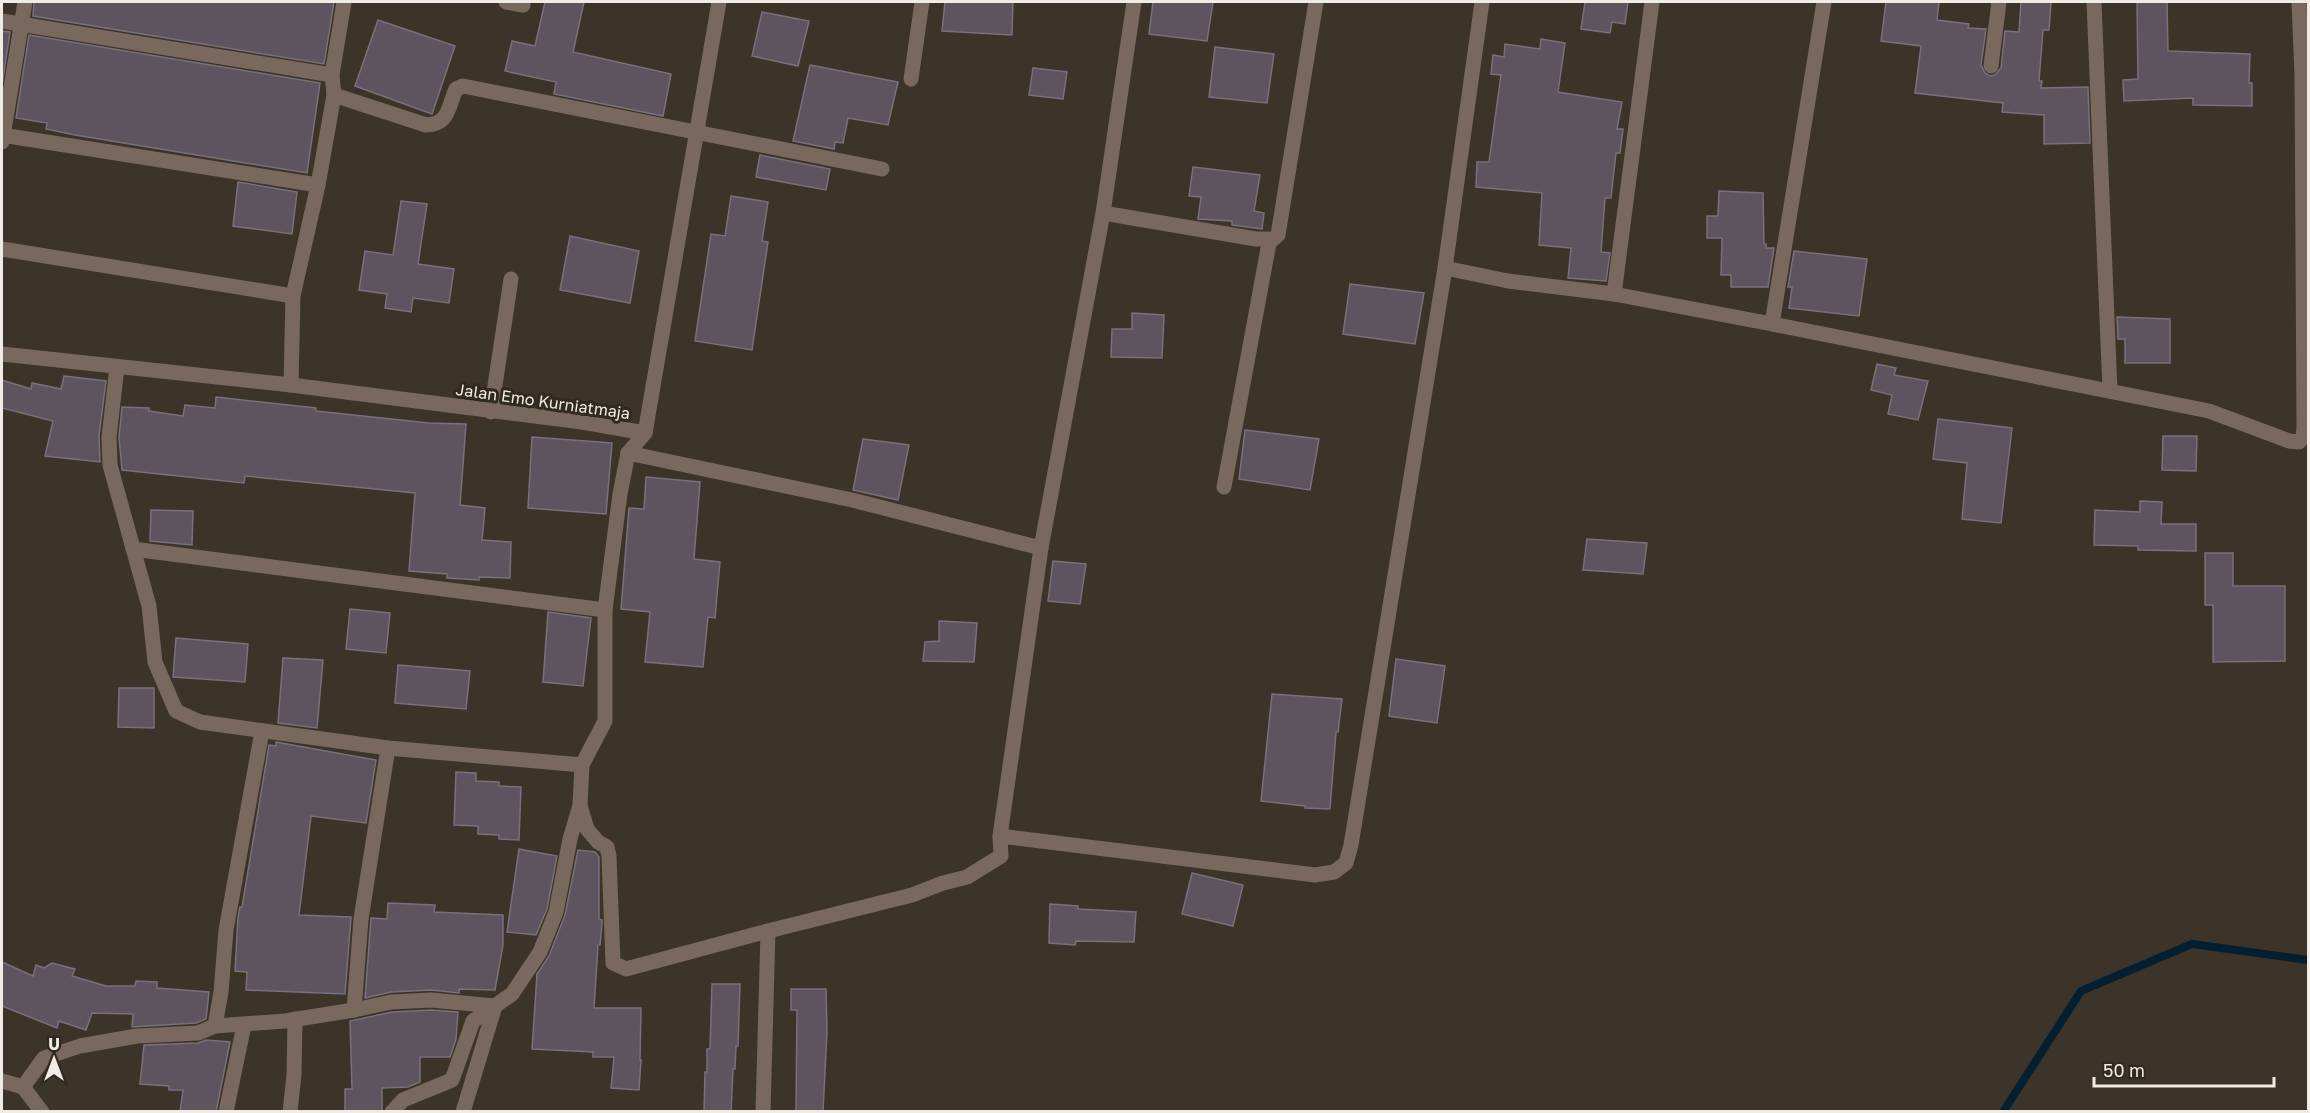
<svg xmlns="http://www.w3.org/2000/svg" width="2310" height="1113" font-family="'Golos Text',sans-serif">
	<rect width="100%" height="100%" fill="#3c3428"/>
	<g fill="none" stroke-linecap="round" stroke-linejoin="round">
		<!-- stream -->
		<path stroke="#031f32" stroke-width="8" d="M2003,1112L2081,991L2192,944L2308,960"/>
	</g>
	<!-- building -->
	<g fill="#5e5460" stroke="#7a6f7c" stroke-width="1.5">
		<path d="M34,2H334L324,64L33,16Z"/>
		<path d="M545,2H584L573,52L671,74L663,116L554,94L556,82L505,71L512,41L535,46Z"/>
		<path d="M945,2H1013L1012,35L942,31Z"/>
		<path d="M1153,2H1213L1207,41L1149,34Z"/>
		<path d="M1585,2H1628L1625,24L1612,22L1610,33L1581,29Z"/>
		<path d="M1886,2H1939L1937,20L1969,24L1968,28L1986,29L1981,65L1985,73L1990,76L1995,75L2001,68L2005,31L2019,32L2021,2H2051L2049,30H2043L2039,81H2042L2041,88L2088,87L2090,143L2044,144V115L2002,112L2003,103L1915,93L1921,46L1881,41Z"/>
		<path d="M2137,2H2167L2168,51L2250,54L2249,83H2252V106L2193,105V98L2124,101L2123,80L2138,79Z"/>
		<path d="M762,12L809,21L798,66L752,56Z"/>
		<path d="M378,20L455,46L432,114L355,86Z"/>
		<path d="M2,31L10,32L2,85Z"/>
		<path d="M29,35L320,83L307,173L75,135L46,129L47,123L16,118Z"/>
		<path d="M1541,39L1565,43L1558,92L1622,102L1617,129H1623L1620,153H1616L1611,198H1605L1601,252L1610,253L1606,281L1568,278L1571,248L1539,245L1542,193L1476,187L1477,162H1489L1501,75L1491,74L1493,55L1504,57L1505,44L1540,49Z"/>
		<path d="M1215,47L1274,54L1267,103L1209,97Z"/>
		<path d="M810,65L898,82L888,125L848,118L843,143L835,142L834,149L793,141Z"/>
		<path d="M1033,68L1067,72L1063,99L1029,95Z"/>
		<path d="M760,155L830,169L826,190L756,177Z"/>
		<path d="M1193,167L1260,175L1254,211L1264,213L1262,229L1232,225V221L1198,219L1201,197L1189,196Z"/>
		<path d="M238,182L297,192L292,234L233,226Z"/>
		<path d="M1719,191L1763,193L1764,244H1766V248H1774L1768,287H1731V275H1721L1722,238H1707V216H1718Z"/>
		<path d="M731,196L768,202L762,241L768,242L752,350L695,341L711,234L725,236Z"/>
		<path d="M401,201L427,204L418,264L454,269L449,303L413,298L411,312L385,308L387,294L359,290L365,251L393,255Z"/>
		<path d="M570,236L639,251L630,303L560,290Z"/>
		<path d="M1794,251L1867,259L1859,316L1789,308L1792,287H1788Z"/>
		<path d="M1350,284L1424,293L1415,344L1343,334Z"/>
		<path d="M1132,313L1164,315L1162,358L1111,357L1112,329H1132Z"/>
		<path d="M2117,317L2170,319V363H2125V339H2118Z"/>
		<path d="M1877,364L1896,368L1894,375L1928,381L1918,420L1888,414L1892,395L1871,390Z"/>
		<path d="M64,376L106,381L99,436L100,462L45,456L53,421L2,408V380L31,389L32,383L61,389Z"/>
		<path d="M216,397L316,408V411L429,423L466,424L460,505L485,508L482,540L511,542L510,578L479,577V580L447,578V574L409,571L415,493L245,476L244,483L122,470L119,437L122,407L149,408V411L183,416L185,405L215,408Z"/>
		<path d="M1938,419L2012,428L2001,523L1962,519L1967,463L1933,459Z"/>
		<path d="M1245,430L1319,439L1310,490L1239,479Z"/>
		<path d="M2163,436H2197L2196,471L2162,470Z"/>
		<path d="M532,437L612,443L606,514L528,508Z"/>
		<path d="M863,439L909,445L898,500L853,490Z"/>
		<path d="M646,477L700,482L694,559L720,562L715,618L708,617L703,667L645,662L650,612L621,609L629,508L644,509Z"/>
		<path d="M2140,501L2162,502L2161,524H2196V551L2138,550V546L2094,545L2095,510L2140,512Z"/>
		<path d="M151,510L193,511L192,545L150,541Z"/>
		<path d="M1587,539L1647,543L1643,574L1583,570Z"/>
		<path d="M2205,553H2233V586H2285V661L2213,662V605H2205Z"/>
		<path d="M1053,561L1086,564L1080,604L1048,601Z"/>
		<path d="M350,609L390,613L386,653L346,649Z"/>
		<path d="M548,612L591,618L583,686L543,682Z"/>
		<path d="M939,621L977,623L974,662L923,661L925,642L939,641Z"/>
		<path d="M176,638L248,644L245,682L173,677Z"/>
		<path d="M283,658L323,660L317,728L278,723Z"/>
		<path d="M1396,659L1445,666L1437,723L1389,716Z"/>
		<path d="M398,665L470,671L466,709L395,703Z"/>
		<path d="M119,688H154V728L118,727Z"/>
		<path d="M1272,694L1342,699L1338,732H1336L1330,809L1305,808V806L1261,801Z"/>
		<path d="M276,742L376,760L366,823L311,816L299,915L351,917L345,994L246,990L247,972L235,971L238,917L240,907H242L269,745L276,746Z"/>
		<path d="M456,772L476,773V781L499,782V786L521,787L519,840L499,839V835L478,834V826L454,825Z"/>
		<path d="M519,849L557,856L547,909L536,935L507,932Z"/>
		<path d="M578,850L595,852L599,857V919L602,920V924L600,945H598L594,1008H641L640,1060H641L639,1090L611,1088L614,1057H593V1052L532,1049L537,974L549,956L565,915Z"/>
		<path d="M1192,873L1243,885L1233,926L1182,914Z"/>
		<path d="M388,903L435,905L434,912L503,915V945L495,990L459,989V993L431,990L391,992L365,998L371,918L387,919Z"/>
		<path d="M1050,904L1078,906V909L1136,912L1134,942L1076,941L1075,945L1049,943Z"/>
		<path d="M2,962L33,976L36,965L44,968L52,963L75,969L72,976L106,986H135L136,981L157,982V988L209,992L206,1019L196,1023L132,1027L133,1014L92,1013L86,1030L59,1021L57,1028L2,1006Z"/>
		<path d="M712,984H740L738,1046H736L735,1069H733L731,1112H704L705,1072H707V1049H710Z"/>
		<path d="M791,989H826L827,1031L823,1112H796L797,1010H791Z"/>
		<path d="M431,1010L458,1012L456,1039L450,1057H420V1082L408,1087L382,1088V1111H345V1089H352L350,1021L392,1012Z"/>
		<path d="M206,1040L230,1042L216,1112H180L183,1090H169V1086L140,1084L144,1045L198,1043Z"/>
	</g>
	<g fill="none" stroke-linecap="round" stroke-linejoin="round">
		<!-- pedestrian -->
		<path stroke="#79685d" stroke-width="15" d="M226,1112L244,1025"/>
		<!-- minor -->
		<g stroke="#79685d" stroke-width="15">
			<path d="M506,2L523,5"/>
			<path d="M2094,2L2110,391"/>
			<path d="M2,21L332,75"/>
			<path d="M1991,66L1999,2"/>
			<path d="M911,79L922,2"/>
			<path d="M334,95L426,125C450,124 448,106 456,89L463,86L882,169"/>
			<path d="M2,135L318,185"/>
			<path d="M2,142L25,2"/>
			<path d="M1103,213L1256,239H1271L1269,243L1278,235L1316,2"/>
			<path d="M2,249L293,296"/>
			<path d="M1445,268L1508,281L1614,294L1772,324L1824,2"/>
			<path d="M1614,294L1652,2"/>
			<path d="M1772,324L2209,411L2289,441L2299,442L2303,437L2304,428L2302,75L2299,2"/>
			<path d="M2,354L291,385L582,422L645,433L719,2"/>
			<path d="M117,367L109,437L110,465L149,606L155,662L176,711L200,722L388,748L582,765"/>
			<path d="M291,385L293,296L318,185L334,95L332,75L344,2"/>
			<path d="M491,412L511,279"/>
			<path d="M645,433L628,453L620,494L605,610V721L582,765L580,805L587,829L598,842L607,847L609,856L613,963L626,969L768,931L912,895L943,883L967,877L1001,856L1000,836L1041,548L1103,213L1134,2"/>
			<path d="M628,453L852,500L1041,548"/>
			<path d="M1224,487L1269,243"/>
			<path d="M133,549L605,610"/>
			<path d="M1000,836L1315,875L1334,872L1346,863L1351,845L1445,268L1482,2"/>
			<path d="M354,1010L391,1002L431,1000L495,1006"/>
			<path d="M215,1026L285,1021L354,1010L361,919L388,748"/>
			<path d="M2,1081L23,1087"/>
			<path d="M42,1112L23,1087L44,1058L80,1046L137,1036L198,1033L215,1026L221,992L226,930L262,731"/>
			<path d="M290,1112L294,1075L295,1019"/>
			<path d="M392,1112L403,1100L452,1080L473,1021L495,1006"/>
			<path d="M463,1112L495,1006L512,994L540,952L556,912L570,839L580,805"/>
			<path d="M763,1112L768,931"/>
		</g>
	</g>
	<g text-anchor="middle" stroke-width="6" stroke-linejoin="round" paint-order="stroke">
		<!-- street labels -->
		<g font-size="16" fill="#f0ebe4" stroke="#312a1e">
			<text transform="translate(543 401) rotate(8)" y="6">Jalan Emo Kurniatmaja</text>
		</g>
	</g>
	<!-- border -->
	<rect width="2310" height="1113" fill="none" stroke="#f0ebe4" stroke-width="6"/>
	<!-- north arrow -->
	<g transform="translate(54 1059)" stroke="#312a1e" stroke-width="4.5" paint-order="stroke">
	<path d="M0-4.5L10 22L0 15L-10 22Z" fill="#f0ebe4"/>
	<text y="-9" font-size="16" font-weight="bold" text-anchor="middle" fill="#f0ebe4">U</text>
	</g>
	<!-- scale -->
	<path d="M2094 1077v9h180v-9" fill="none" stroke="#f0ebe4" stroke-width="3"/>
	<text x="2103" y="1077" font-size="18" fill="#f0ebe4" stroke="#312a1e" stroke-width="4.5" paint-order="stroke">50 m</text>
</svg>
